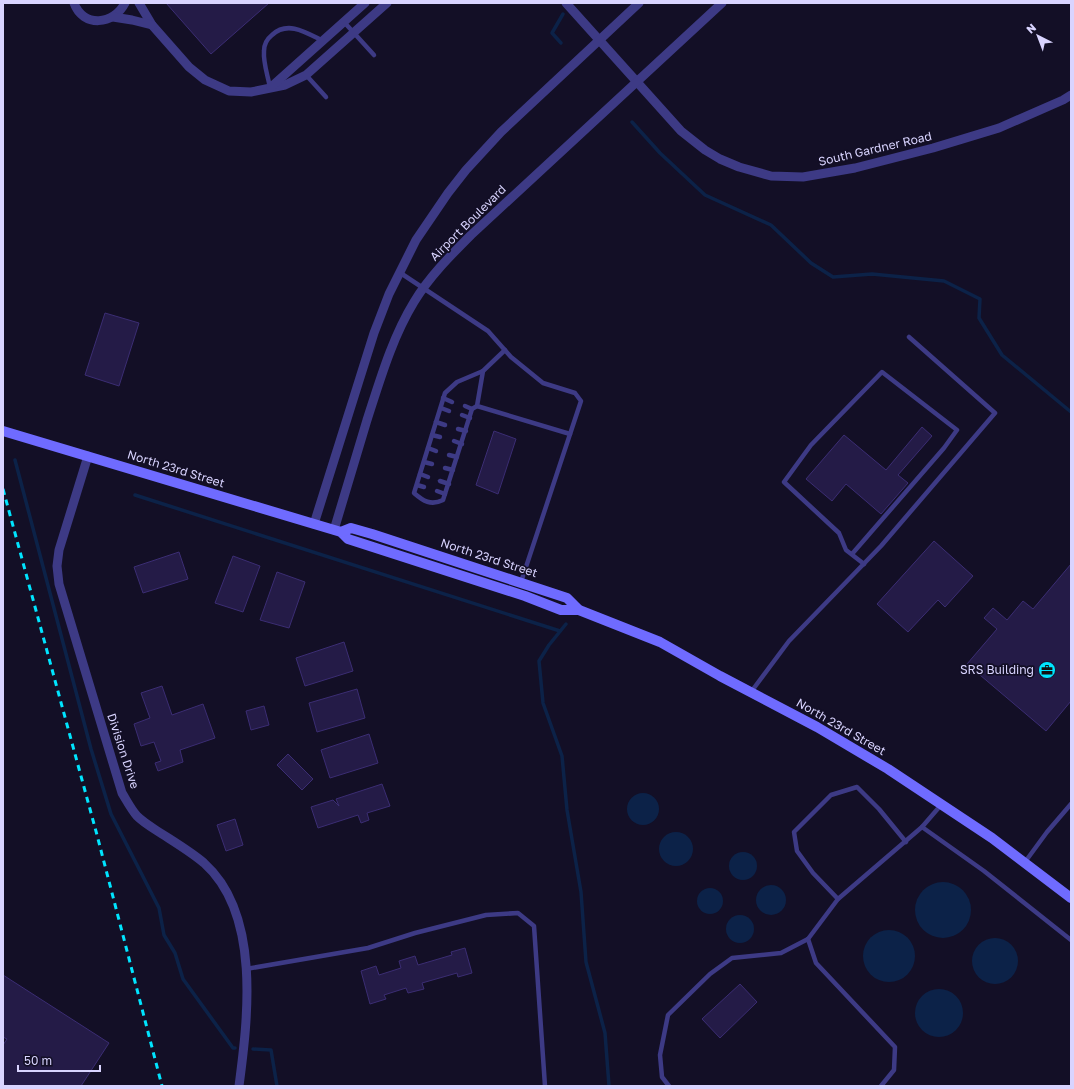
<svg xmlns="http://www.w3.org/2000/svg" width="1074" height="1089" font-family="'Golos Text',sans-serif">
	<rect width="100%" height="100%" fill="#130f26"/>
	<!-- water -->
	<g fill="#0c2248">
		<circle cx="643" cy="809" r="16"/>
		<circle cx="676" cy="849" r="17"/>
		<circle cx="743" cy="866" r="14"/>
		<circle cx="943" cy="910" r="28"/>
		<circle cx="771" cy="900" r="15"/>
		<circle cx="710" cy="901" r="13"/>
		<circle cx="740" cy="929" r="14"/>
		<circle cx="889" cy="956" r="26"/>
		<circle cx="995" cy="961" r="23"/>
		<circle cx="939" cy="1013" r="24"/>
	</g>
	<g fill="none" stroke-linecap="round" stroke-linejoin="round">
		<!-- stream -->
		<g stroke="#0c2248" stroke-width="3.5">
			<path d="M561,43L552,33L563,14"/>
			<path d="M632,122L660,153L705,195L771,225L811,263L833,277L872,274L944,281L980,299L979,318L1002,355L1071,412"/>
			<path d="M15,460L91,749L111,814L159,908L164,935L175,953L183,979L233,1048H235"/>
			<path d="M135,495L560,631"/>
			<path d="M566,624L549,645L539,661L543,703L562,756L567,810L581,892L586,962L605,1033L609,1086"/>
			<path d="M253,1049L271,1050L277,1086"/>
		</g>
	</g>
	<!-- building -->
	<g fill="#241b47" stroke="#3b2d73">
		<path d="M166,3H269L211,54Z"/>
		<path d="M105,313L139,323L119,386L85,375Z"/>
		<path d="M922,427L932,436L898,475L908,483L881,514L846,484L832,501L806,479L844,435L886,470Z"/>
		<path d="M494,431L516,439L498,494L476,485Z"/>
		<path d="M934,541L973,576L945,607L938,600L908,632L877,604Z"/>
		<path d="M179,552L188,579L143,593L134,567Z"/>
		<path d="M233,556L260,566L243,612L215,603Z"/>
		<path d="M1071,564V701L1046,731L967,664L997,629L984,618L993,608L1007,620L1023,601L1033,609Z"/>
		<path d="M277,572L305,582L289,628L260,620Z"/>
		<path d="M344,642L353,671L305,686L296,658Z"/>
		<path d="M162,686L172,715L203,704L215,738L180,750L183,762L158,771L155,763L161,761L154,742L141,746L134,724L150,718L141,693Z"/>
		<path d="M357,689L365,718L317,732L309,703Z"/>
		<path d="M264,706L269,725L251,730L246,711Z"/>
		<path d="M369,734L378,763L330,778L321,750Z"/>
		<path d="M288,754L313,779L302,790L277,765Z"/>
		<path d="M382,784L390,806L367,813L369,820L361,823L358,815L318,828L311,807L333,800L339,806L336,799Z"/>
		<path d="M235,819L243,845L226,851L217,825Z"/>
		<path d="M465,948L472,973L458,977L457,973L422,983L424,989L408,993L406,988L384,995L386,999L370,1004L361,971L376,966L379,975L401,968L399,961L415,956L418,965L452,955L451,952Z"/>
		<path d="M3,975L109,1043L81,1086H3V1045L7,1039L3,1037Z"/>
		<path d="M740,984L757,1002L720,1038L702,1019Z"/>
	</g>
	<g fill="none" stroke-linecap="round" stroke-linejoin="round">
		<!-- service -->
		<g stroke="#3d3a85" stroke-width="4.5">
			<path d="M344,22L374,55"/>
			<path d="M306,75L326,97"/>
			<path d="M270,88C268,76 263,63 264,51C264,45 267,39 272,35C288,20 307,33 323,41"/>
			<path d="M399,272L488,331L511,357L543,383L575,393L581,401L521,582"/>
			<path d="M505,350L483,371L477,406L570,434"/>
			<path d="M443,398L452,402"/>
			<path d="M465,406L472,409"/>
			<path d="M477,406L472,409L443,500C431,506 423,501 414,493L445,393L457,382L483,371"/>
			<path d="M441,408L449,411"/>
			<path d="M462,415L470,418"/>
			<path d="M436,422L445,425"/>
			<path d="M458,429L466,431"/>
			<path d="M432,435L440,437"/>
			<path d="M454,441L462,444"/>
			<path d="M428,448L436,451"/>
			<path d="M449,455L457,457"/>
			<path d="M424,462L432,464"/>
			<path d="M445,468L453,470"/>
			<path d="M420,474L428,477"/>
			<path d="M440,481L449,484"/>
			<path d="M417,485L424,487"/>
			<path d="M437,491L445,494"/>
			<path d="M852,554L944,448L957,430L882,372L811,445L784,482L839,533L846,550L864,564"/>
			<path d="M751,692L789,641L881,546L995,413L909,337"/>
			<path d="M922,827L984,871L1071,940"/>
			<path d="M1025,862L1047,832L1071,804"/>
			<path d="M838,899L813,873L797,851L794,832L831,795L857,787L879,809L906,842"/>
			<path d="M808,939L816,963L895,1047L894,1070L881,1086"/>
			<path d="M246,969L368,948L415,933L486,915L518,913L534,926L545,1086"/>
			<path d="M669,1086L662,1077L660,1055L668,1015L710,974L732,958L781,953L808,939L838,899L922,827L941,805"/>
		</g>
		<!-- minor -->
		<g stroke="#3d3a85" stroke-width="9">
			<path d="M74,3C83,28 114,25 125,3"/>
			<path d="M139,3L152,25L189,67L205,80L229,91L251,92L285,85L306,75L387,3"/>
			<path d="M566,3L681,131L705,150L720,159L739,167L771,176L803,177L855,168L933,148L999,128L1063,100L1071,95"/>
			<path d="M113,17L132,20L152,25"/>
			<path d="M271,87L365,3"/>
			<path d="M88,456L59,550L57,566L59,584L122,793C127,801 131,809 137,816C144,823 153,828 162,834C176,843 191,852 204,863C261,914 248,1018 239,1086"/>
			<path d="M314,524L374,333L389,294L416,240L448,193L466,170L501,132L639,3"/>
			<path d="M334,530C345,493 356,457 367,420C380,380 392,338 414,302C429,277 450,256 471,235L722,3"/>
		</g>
		<!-- secondary -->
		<g stroke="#6f6bff" stroke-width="10">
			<path d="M3,431L341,532L348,539L525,596L561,610H579"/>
			<path d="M341,532L351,528L372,534L567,598L579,610L660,642L720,676L817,727L888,769L992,838L1071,898"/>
		</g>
		<!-- rail -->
		<path stroke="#00e5ff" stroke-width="3" stroke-dasharray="6 5" stroke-linecap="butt" d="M3,489L97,835L162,1086"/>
	</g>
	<!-- icons -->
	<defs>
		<g id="office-disc" transform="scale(0.9)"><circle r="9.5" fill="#00e5ff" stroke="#130f26"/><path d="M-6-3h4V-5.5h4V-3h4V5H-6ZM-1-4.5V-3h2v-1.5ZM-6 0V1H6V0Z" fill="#111"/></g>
	</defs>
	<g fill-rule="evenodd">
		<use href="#office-disc" x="1047" y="670"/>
	</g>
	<g text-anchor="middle" stroke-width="3.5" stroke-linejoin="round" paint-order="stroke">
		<!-- street labels -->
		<g font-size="12" fill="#d9d4ff" stroke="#130f26">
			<text transform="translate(875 149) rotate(-13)" y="4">South Gardner Road</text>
			<text transform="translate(468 223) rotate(-45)" y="4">Airport Boulevard</text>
			<text transform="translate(176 469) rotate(17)" y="4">North 23rd Street</text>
			<text transform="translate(489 558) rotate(18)" y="4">North 23rd Street</text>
			<text transform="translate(841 727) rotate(30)" y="4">North 23rd Street</text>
			<text transform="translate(123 751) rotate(72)" y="4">Division Drive</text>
		</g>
		<!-- poi labels -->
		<g font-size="12" fill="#d9d4ff" stroke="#130f26" text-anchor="end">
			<text x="1034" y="674">SRS Building</text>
		</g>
	</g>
	<!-- border -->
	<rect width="1074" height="1089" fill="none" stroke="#d9d4ff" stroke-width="8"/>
	<!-- north arrow -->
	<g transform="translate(1038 36) rotate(318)" stroke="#130f26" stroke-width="3" paint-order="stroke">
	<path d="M0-3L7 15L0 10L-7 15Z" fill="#d9d4ff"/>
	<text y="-6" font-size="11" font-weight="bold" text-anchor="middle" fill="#d9d4ff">N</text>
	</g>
	<!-- scale -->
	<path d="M18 1065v6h82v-6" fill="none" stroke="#d9d4ff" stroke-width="2"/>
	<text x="24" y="1065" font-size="12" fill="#d9d4ff" stroke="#130f26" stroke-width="3" paint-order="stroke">50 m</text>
</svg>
